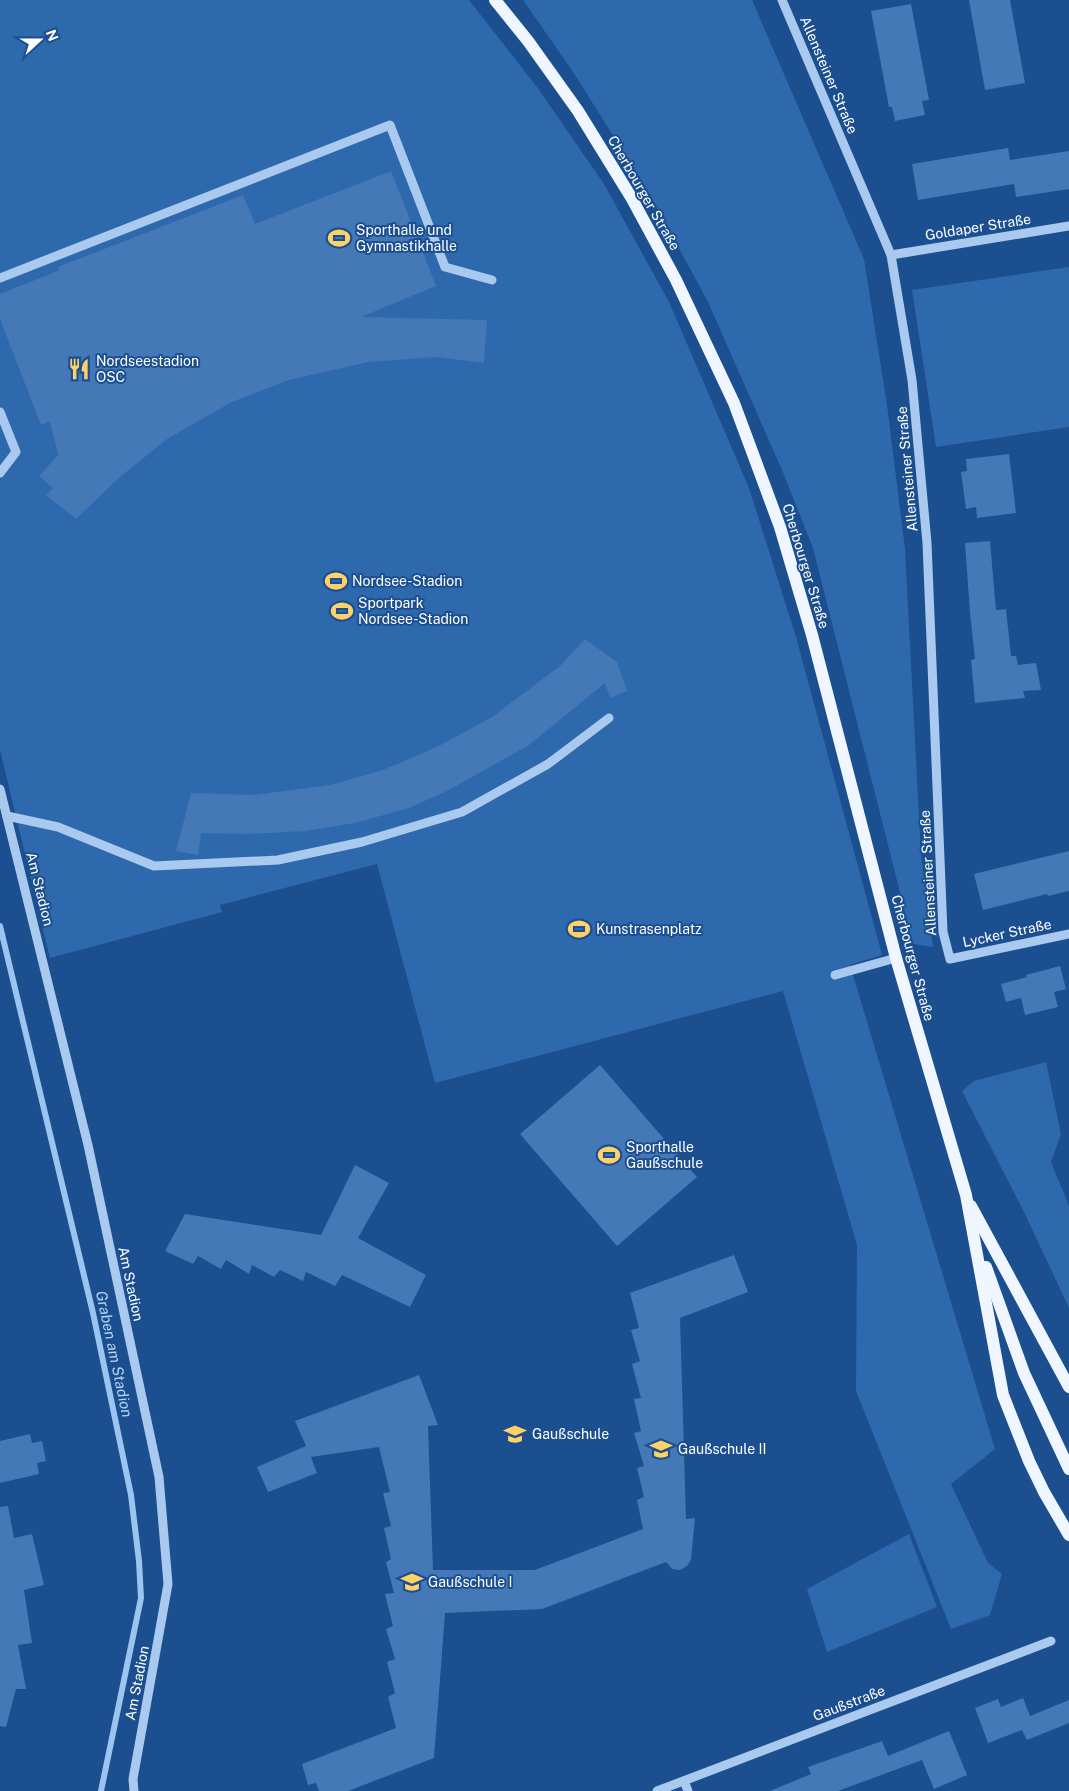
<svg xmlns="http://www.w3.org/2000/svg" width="1069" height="1791" font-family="'Public Sans',sans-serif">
	<rect width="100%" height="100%" fill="#1b4f8f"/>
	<!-- green -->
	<g fill="#2e69ad">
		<path d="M0,0H469L537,87L604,184L669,302L749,488L796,637L882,955L850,965L995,1449L951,1484L988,1563L1002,1574L990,1615L951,1629L856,1391L857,1245L783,991L435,1083L377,864L220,905L222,912L50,958L0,750Z"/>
		<path d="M523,0H752L864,259L887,405L905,549L921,855L933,947L913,944L813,548L782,470L708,302L648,191L573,72Z"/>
		<path d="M1069,267V427L936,447L912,290Z"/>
		<path d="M1046,1062L1061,1134L1051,1162L1069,1206V1308L1024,1212L962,1091L974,1081Z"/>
		<path d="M909,1534L937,1607L827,1652L807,1589Z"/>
	</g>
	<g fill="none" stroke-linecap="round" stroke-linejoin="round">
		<!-- stream -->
		<path stroke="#9cc4f0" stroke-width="6" d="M0,926L93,1313L131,1495L139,1561L141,1598L101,1791"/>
	</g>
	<!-- building -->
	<g fill="#4478b7">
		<path d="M969,0H1010L1025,83L985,90Z"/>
		<path d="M911,4L929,100L922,101L925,115L895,121L892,107H889L871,11Z"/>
		<path d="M1008,148L1010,160L1069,151V189L1016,197L1014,184L918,200L912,164Z"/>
		<path d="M391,171L436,286L361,317L487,320L484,363L437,357L368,362L289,380L232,402L167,439L120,477L76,519L46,495L53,488L39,476L58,455L50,422L41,425L0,319V294L60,270L58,267L243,195L255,224Z"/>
		<path d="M1009,454L1016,513L977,518L976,507L966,509L961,472L967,471L966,459Z"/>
		<path d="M990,541L996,610L1006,609L1011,656H1016L1018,665L1036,663L1041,690L1023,691L1025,698L975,703L971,660L975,659L970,613L965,543Z"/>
		<path d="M585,639L617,662L627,691L610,698L605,683L529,745L449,790L409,808L355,823L305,831L247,834L201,833L198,855L176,851L191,793L254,795L330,785L383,770L437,747L492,717L560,666Z"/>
		<path d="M1069,851V891L1048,896L1047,894L983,910L974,874Z"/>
		<path d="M1060,966L1066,989L1054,992L1058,1007L1025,1015L1021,998L1006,1002L1001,984L1027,977L1026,975Z"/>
		<path d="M600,1065L697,1177L617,1246L520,1134Z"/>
		<path d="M355,1165L389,1183L358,1238L426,1275L410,1307L342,1275L335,1286L306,1272L303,1281L280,1270L274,1277L252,1265L249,1274L226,1260L221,1269L198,1256L193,1264L165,1251L185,1214L321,1235Z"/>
		<path d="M734,1255L748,1292L680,1318L686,1519L695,1518L691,1560L687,1566L680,1570L672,1569L666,1562L542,1609L445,1613L434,1758L348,1791H319L316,1783L308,1785L302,1764L396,1728L388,1697L395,1693L387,1662L395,1659L386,1629L393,1626L385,1594L394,1593L386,1562L391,1559L384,1528L391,1526L383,1493L390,1492L379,1447L311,1457L317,1473L268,1492L257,1467L306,1446L295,1421L419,1375L438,1425L428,1426L433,1570H535L643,1529L637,1500L644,1497L637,1468L644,1466L634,1433L641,1431L634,1399L641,1398L632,1364L640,1361L631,1330L639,1328L630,1293Z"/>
		<path d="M30,1434L32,1443L42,1441L46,1461L37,1463L39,1474L0,1483V1441Z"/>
		<path d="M8,1506L14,1538L32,1534L44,1585L24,1590L32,1643L18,1645L26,1689H16L6,1727L0,1726V1507Z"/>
		<path d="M1023,1698L1030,1716L1069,1700V1723L1027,1740L1022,1730L988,1743L975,1708L998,1699L1001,1707Z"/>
		<path d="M949,1731L967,1775L934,1789L922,1760L838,1791H770L811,1774L808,1767L882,1741L888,1756Z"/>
	</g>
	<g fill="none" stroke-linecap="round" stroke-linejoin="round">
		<!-- minor -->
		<g stroke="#a9c9ee" stroke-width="9">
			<path d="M782,0L891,255L912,380L927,543L943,932L950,959L1069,934"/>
			<path d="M891,255L1069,226"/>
			<path d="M0,278L390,125L445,267L492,280"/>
			<path d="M0,412L16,452L0,473"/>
			<path d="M0,789L88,1145L159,1477L168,1584L133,1779L134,1791"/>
			<path d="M7,816L58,827L154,866L278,860L362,842L462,812L548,764L609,718"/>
			<path d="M835,975L896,958"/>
			<path d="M684,1781L688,1791"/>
			<path d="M657,1791L1051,1641"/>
		</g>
		<!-- major -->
		<g stroke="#f0f6ff" stroke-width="12">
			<path d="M495,0L528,41L578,111L631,197L676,280L734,403L780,527L812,635L896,958L966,1195L1003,1395L1029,1461L1044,1492L1069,1535"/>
			<path d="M971,1206L1069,1387"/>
			<path d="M986,1267L1024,1373L1069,1469"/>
		</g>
	</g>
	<!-- icons -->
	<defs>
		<g id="stadium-bare" transform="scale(1.725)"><path d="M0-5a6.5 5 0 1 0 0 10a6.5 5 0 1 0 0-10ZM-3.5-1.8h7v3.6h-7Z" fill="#ffd166" stroke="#1b4f8f" stroke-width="2.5" paint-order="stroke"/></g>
		<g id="restaurant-bare" transform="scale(1.725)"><path d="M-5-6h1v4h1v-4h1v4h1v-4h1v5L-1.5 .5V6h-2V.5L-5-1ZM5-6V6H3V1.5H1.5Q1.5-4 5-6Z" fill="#ffd166" stroke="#1b4f8f" stroke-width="2.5" paint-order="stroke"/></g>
		<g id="school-bare" transform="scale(1.725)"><path d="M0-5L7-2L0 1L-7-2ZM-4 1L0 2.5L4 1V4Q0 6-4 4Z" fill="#ffd166" stroke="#1b4f8f" stroke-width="2.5" paint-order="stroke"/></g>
	</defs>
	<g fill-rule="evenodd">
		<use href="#stadium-bare" x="339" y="238"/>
		<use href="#restaurant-bare" x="79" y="369"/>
		<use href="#stadium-bare" x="336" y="581"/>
		<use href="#stadium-bare" x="342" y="611"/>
		<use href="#stadium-bare" x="579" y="929"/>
		<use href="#stadium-bare" x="609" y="1155"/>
		<use href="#school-bare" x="515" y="1434"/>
		<use href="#school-bare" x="661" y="1449"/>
		<use href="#school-bare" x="412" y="1582"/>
	</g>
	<g text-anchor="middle" stroke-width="4" stroke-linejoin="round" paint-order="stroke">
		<!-- street labels -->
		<g font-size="14" fill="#fff" stroke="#1b4f8f">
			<text transform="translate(829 75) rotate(67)" y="5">Allensteiner Straße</text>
			<text transform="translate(644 193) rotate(60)" y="5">Cherbourger Straße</text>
			<text transform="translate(978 227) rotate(-9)" y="5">Goldaper Straße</text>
			<text transform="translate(907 469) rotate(-95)" y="5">Allensteiner Straße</text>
			<text transform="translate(806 566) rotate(73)" y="5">Cherbourger Straße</text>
			<text transform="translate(928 873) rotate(-93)" y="5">Allensteiner Straße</text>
			<text transform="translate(40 889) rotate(76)" y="5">Am Stadion</text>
			<text transform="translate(1007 933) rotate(-12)" y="5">Lycker Straße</text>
			<text transform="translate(913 958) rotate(75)" y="5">Cherbourger Straße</text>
			<text transform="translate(131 1284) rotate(78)" y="5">Am Stadion</text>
			<text transform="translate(137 1683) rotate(-79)" y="5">Am Stadion</text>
			<text transform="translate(849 1703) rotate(-21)" y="5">Gaußstraße</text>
		</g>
		<!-- poi labels -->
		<g font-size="14" fill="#fff" stroke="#1b4f8f" text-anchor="start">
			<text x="356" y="235">Sporthalle und<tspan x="356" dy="16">Gymnastikhalle</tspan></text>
			<text x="96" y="366">Nordseestadion<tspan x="96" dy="16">OSC</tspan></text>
			<text x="352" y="586">Nordsee-Stadion</text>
			<text x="358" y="608">Sportpark<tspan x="358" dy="16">Nordsee-Stadion</tspan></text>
			<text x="596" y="934">Kunstrasenplatz</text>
			<text x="626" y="1152">Sporthalle<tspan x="626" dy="16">Gaußschule</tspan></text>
			<text x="532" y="1439">Gaußschule</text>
			<text x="678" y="1454">Gaußschule II</text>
			<text x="428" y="1587">Gaußschule I</text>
		</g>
		<!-- water labels -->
		<g font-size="15" font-style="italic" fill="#b5d3f5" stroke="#1b4f8f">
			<text transform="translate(114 1354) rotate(78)" y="5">Graben am Stadion</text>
		</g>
	</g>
	<!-- north arrow -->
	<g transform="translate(40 40) rotate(69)" stroke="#1b4f8f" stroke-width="4" paint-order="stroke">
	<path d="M0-4L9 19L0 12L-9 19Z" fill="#ffffff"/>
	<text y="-8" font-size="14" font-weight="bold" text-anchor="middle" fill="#ffffff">N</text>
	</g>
</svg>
